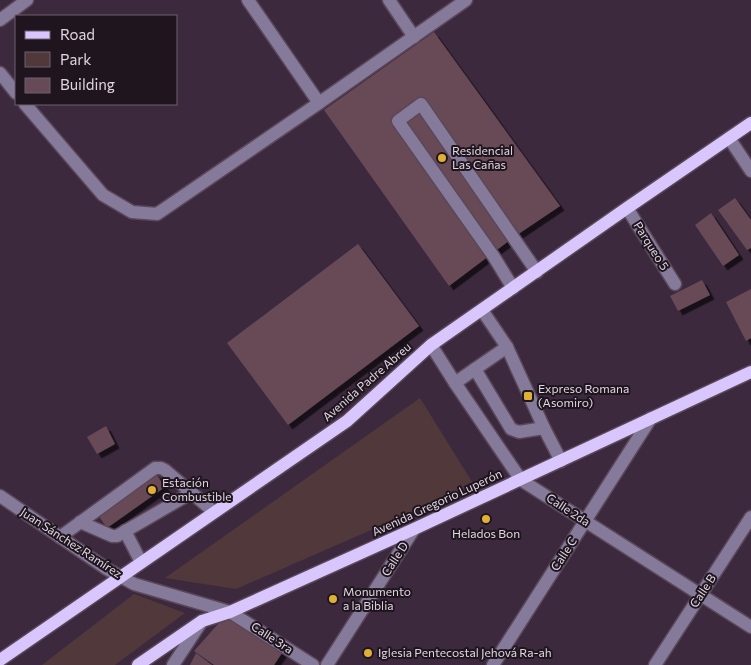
<svg xmlns="http://www.w3.org/2000/svg" width="751" height="665" font-family="Commissioner,sans-serif">
	<defs>
		<filter id="shadow"><feDropShadow dx="4.5" dy="4.5" stdDeviation="0" flood-color="#0009"/></filter>
	</defs>
	<rect width="100%" height="100%" fill="#3c293d"/>
	<!-- green -->
	<g fill="#51383a">
		<path d="M420,398L474,485L236,589L165,578Z"/>
		<path d="M134,594L185,613L115,665H42Z"/>
	</g>
	<!-- building -->
	<g fill="#674a57" filter="url(#shadow)">
		<path d="M434,32L560,206L514,237L449,286L324,110Z"/>
		<path d="M735,198L751,220V248L747,250L718,210Z"/>
		<path d="M711,213L739,255L723,266L695,225Z"/>
		<path d="M358,244L419,326L288,425L227,343Z"/>
		<path d="M702,280L710,295L678,311L670,296Z"/>
		<path d="M751,289V338L746,341L726,302Z"/>
		<path d="M106,426L115,444L97,454L87,437Z"/>
		<path d="M156,474L165,487L107,528L98,515Z"/>
		<path d="M226,615L284,650L274,665H214L194,651Z"/>
		<path d="M196,653L212,665H190Z"/>
	</g>
	<g fill="none" stroke-linecap="round" stroke-linejoin="round">
		<!-- minor casing -->
		<g stroke="#5a485a" stroke-width="15">
			<g id="minor">
				<path d="M248,0L319,103"/>
				<path d="M389,0L414,37"/>
				<path d="M0,20L27,0"/>
				<path d="M0,73L16,93"/>
				<path d="M25,104L103,195L132,212L157,214L319,103L466,0"/>
				<path d="M729,138L751,171"/>
				<path d="M627,208L675,284"/>
				<path d="M513,288L494,257L398,121L421,104L537,272"/>
				<path d="M482,310L507,347L544,428L561,461"/>
				<path d="M431,345L455,383L521,480L751,627"/>
				<path d="M507,347L475,369L511,429L519,432L544,428"/>
				<path d="M455,383L475,369"/>
				<path d="M0,496L107,569L134,584L230,612L313,665"/>
				<path d="M80,522L112,536H117L191,493"/>
				<path d="M125,531L141,562"/>
				<path d="M60,537L155,468H161L165,470L214,512"/>
				<path d="M173,665L202,621"/>
				<path d="M327,665L414,529"/>
				<path d="M493,665L651,418"/>
				<path d="M655,665L751,517"/>
			</g>
		</g>
		<!-- major casing -->
		<g stroke="#5a485a" stroke-width="15">
			<g id="major">
				<path d="M0,660L347,421L431,345L627,208L751,123"/>
				<path d="M138,665L202,621L230,612L414,529L751,372"/>
			</g>
		</g>
		<!-- minor -->
		<use href="#minor" stroke="#867a9b" stroke-width="12"/>
		<!-- major -->
		<use href="#major" stroke="#d9c6fc" stroke-width="12"/>
	</g>
	<!-- markers -->
	<g fill="#dfb034" stroke="#1e151e" stroke-width="2">
		<circle cx="442" cy="158" r="5"/>
		<rect x="523" y="391" width="10" height="10" rx="2.5"/>
		<circle cx="152" cy="490" r="5"/>
		<circle cx="486" cy="519" r="5"/>
		<circle cx="333" cy="599" r="5"/>
		<circle cx="368" cy="653" r="5"/>
	</g>
	<g text-anchor="middle" stroke-width="4" stroke-linejoin="round" paint-order="stroke">
		<!-- poi labels -->
		<g font-size="12" fill="#e0d4e0" stroke="#1e151e" text-anchor="start">
			<text x="452" y="155">Residencial<tspan x="452" dy="14">Las Cañas</tspan></text>
			<text x="538" y="393">Expreso Romana<tspan x="538" dy="14">(Asomiro)</tspan></text>
			<text x="162" y="487">Estación<tspan x="162" dy="14">Combustible</tspan></text>
			<text x="486" y="538" text-anchor="middle">Helados Bon</text>
			<text x="343" y="596">Monumento<tspan x="343" dy="14">a la Biblia</tspan></text>
			<text x="378" y="657">Iglesia Pentecostal Jehová Ra-ah</text>
		</g>
		<!-- street labels -->
		<g font-size="12" fill="#e0d4e0" stroke="#1e151e">
			<text transform="translate(651 246) rotate(58)" y="4">Parqueo 5</text>
			<text transform="translate(367 382) rotate(-41)" y="4">Avenida Padre Abreu</text>
			<text transform="translate(437 503) rotate(-25)" y="4">Avenida Gregorio Luperón</text>
			<text transform="translate(568 510) rotate(33)" y="4">Calle 2da</text>
			<text transform="translate(71 543) rotate(33)" y="4">Juan Sánchez Ramírez</text>
			<text transform="translate(564 554) rotate(-57)" y="4">Calle C</text>
			<text transform="translate(395 559) rotate(-57)" y="4">Calle D</text>
			<text transform="translate(703 591) rotate(-57)" y="4">Calle B</text>
			<text transform="translate(272 638) rotate(33)" y="4">Calle 3ra</text>
		</g>
	</g>
	<!-- legend -->
	<rect x="15" y="15" width="162" height="90" fill="#1e151e" stroke="#6c616c"/>
	<rect x="25" y="31" width="25" height="8" fill="#d9c6fc" stroke="#6c616c"/>
	<text x="60" y="40" font-size="15" fill="#e0d4e0">Road</text>
	<rect x="25" y="52" width="25" height="15" fill="#51383a" stroke="#6c616c"/>
	<text x="60" y="65" font-size="15" fill="#e0d4e0">Park</text>
	<rect x="25" y="78" width="25" height="15" fill="#674a57" stroke="#6c616c"/>
	<text x="60" y="90" font-size="15" fill="#e0d4e0">Building</text>
</svg>
